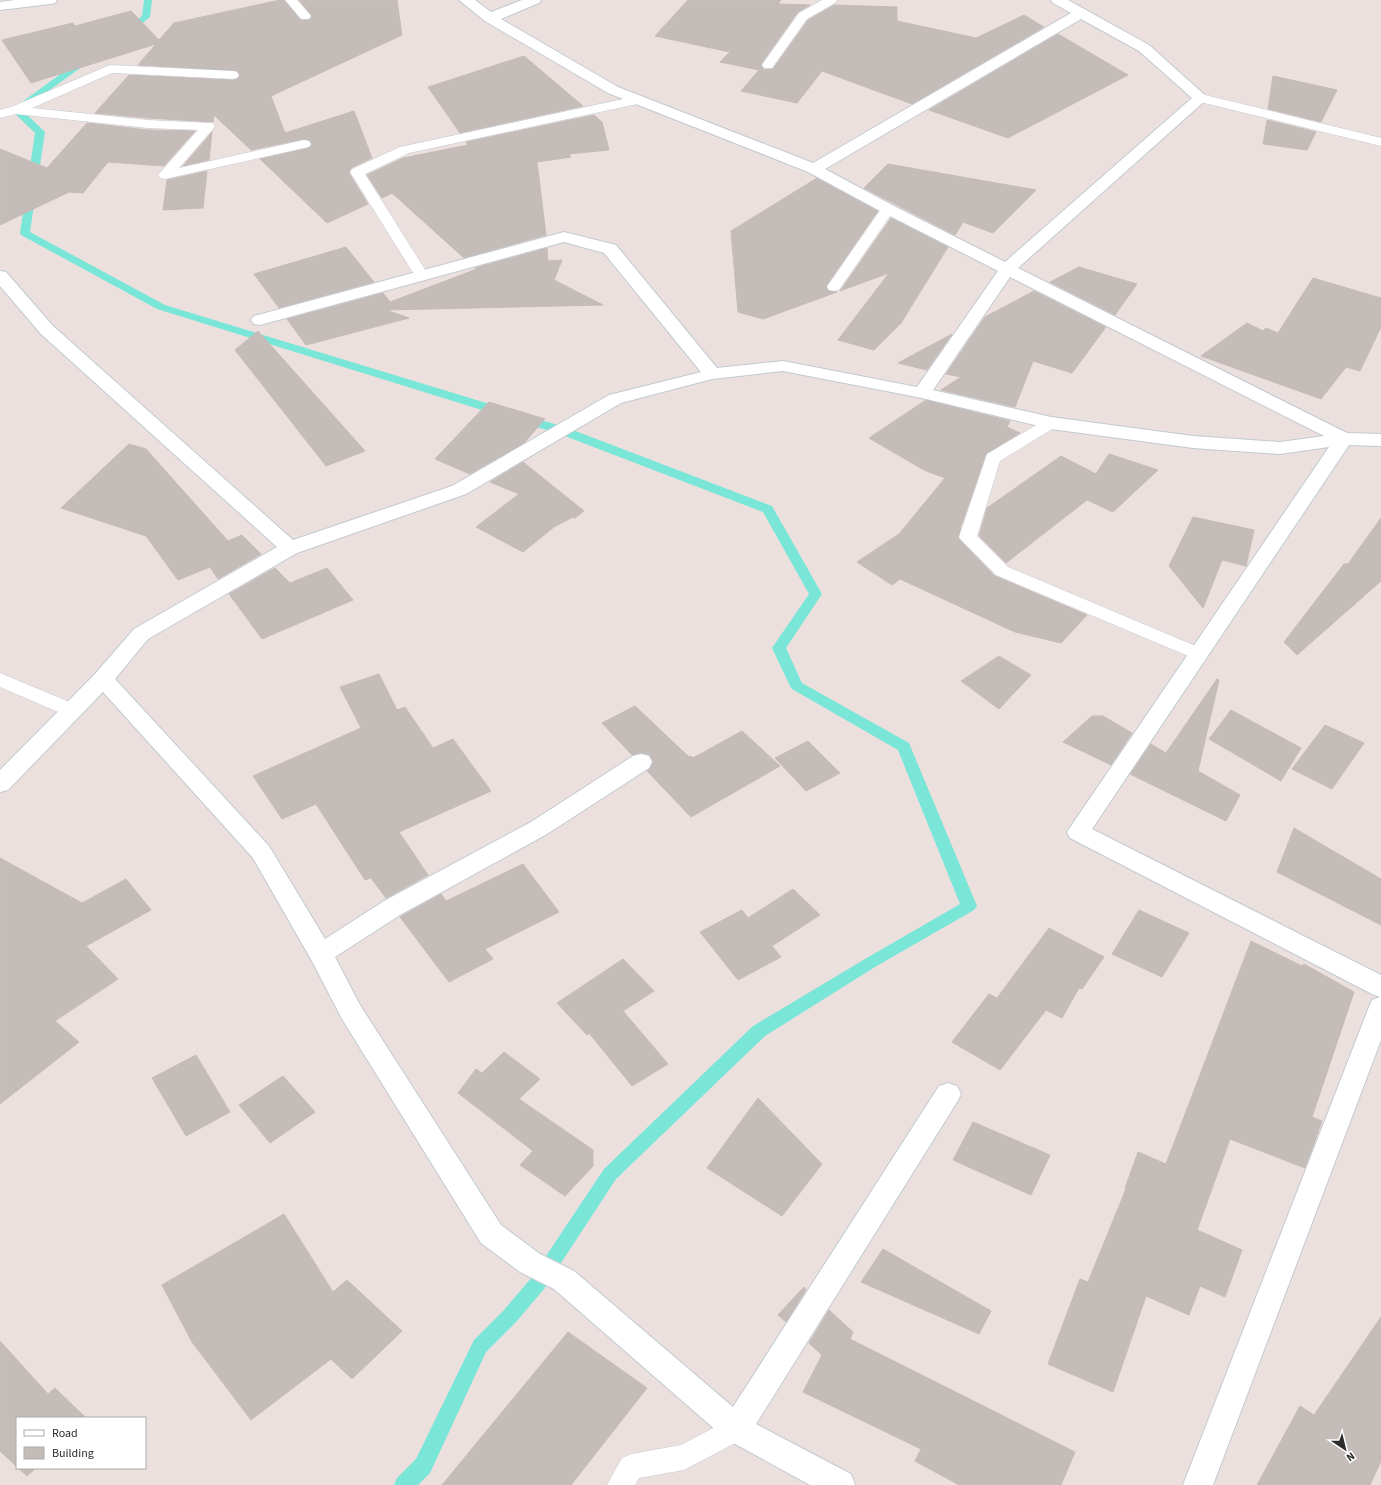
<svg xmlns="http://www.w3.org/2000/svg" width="1381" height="1485" font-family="'Source Sans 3',sans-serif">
	<rect width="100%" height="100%" fill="#ece0de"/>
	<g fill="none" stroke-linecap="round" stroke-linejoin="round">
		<!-- stream -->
		<g fill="#79e6d8" fill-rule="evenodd">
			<path d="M144,0H152L150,17L129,34H123L121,32L123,30L142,16Z"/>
			<path d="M87,56L92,59L90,61L22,110L45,132L30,232L165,305L506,409L508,412L506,415H498L157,309L21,235L20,233L35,133L11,110L84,57Z"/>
			<path d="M523,415L565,427L772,506L822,594L786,648L802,683L909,743L977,906L974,910L875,967L765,1036L616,1179L544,1289L516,1322L486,1352L430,1473L418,1485H394L397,1478L416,1459L474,1340L504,1310L532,1277L604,1169L753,1026L865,959L960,904L898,750L792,689L790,686L772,648L809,594L763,512L557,433L519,422L517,419L519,416Z"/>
		</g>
	</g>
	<!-- building -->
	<g fill="#c4bcb9" stroke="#c7bbb8">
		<path d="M280,0H284L301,20H309L312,16L299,0H397L402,35L271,96L285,133L354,111L372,158L351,168L349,173L368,204L327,223L260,159L309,148L312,145L309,140L304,139L251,150L214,115L213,122L148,118L95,113L129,75L233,80L237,79L240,76L237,71L138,65L156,44L31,83L2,40L73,23L75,26L131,11L159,40L174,23Z"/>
		<path d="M688,0H781L778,4L810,5L798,12L761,64L764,70L773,69L808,20L834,5L897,7V21L976,38L1024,15L1044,27L912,104L822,71L797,103L741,91L759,70L720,62L730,52L655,36Z"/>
		<path d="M1058,34L1128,75L1008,138L929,110Z"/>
		<path d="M524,56L583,106L460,133L428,87Z"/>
		<path d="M1273,76L1337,90L1321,122L1268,109Z"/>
		<path d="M594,115L602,122L609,150L569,154L571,157L537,162L546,235L464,258L392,193L382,198L367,175L403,158L468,145L466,142Z"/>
		<path d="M1267,120L1316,132L1307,150L1263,144Z"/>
		<path d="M87,123L148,130L195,131L164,166L108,162L83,193L69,192L0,225V149L47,168Z"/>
		<path d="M212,132L209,160L183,166Z"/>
		<path d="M888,164L1036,190L993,233L963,222L955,235L864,188Z"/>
		<path d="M207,171L203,208L163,210L167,180Z"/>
		<path d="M817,178L878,211L826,286L829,291L837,292L763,319L738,312L731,231Z"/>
		<path d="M891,218L948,247L901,323L874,350L838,340L889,273L840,291Z"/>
		<path d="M346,247L374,282L279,308L254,274Z"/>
		<path d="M547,248L548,261L562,260L554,280L603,305L386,310L409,318L306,345L287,319L383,293L390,302L477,269L475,268Z"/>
		<path d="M1079,267L1137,284L1115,315L1050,282Z"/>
		<path d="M1313,278L1381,298V327L1360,371L1346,367L1321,399L1201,356L1247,323L1263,331L1266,328L1278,333Z"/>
		<path d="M1034,291L1106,327L1072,373L1033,361L1015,407L941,390L961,377L946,374L985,317Z"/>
		<path d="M258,331L365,451L326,466L235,350Z"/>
		<path d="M952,334L927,370L898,363Z"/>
		<path d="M926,400L1010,421L1007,427L1020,433L986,454L962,524L959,528L961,527L958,538L995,576L1087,615L1061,643L1015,632L900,579L892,585L857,562L899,534L945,478L924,470L869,438Z"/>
		<path d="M489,402L545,419L524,443L470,474L435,459Z"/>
		<path d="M129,444L146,449L228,541L242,535L261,554L218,579L210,567L178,580L146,536L61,508Z"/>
		<path d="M1109,454L1158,470L1113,512L1087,500L1006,563L979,536L987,508L1061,456L1096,474Z"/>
		<path d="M523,462L584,511L575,518L573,517L554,527L523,552L476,527L519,494L490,482Z"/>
		<path d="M1193,517L1254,530L1246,566L1222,560L1203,608L1169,566Z"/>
		<path d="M1381,518V581L1297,655L1284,642L1344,564H1348Z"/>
		<path d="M275,568L290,583L327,568L353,600L262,639L229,594Z"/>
		<path d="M999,656L1031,675L999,709L961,681Z"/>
		<path d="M379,674L397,710L405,707L433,748L453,739L491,791L399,832L428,875L386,898L371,878L365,880L316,804L282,819L253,776L361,728L340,687Z"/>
		<path d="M1217,679L1219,680L1198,771L1240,795L1226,821L1130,774L1151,744L1166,753Z"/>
		<path d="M635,706L689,757L691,756L693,758L742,731L780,766L691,817L647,771L653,763L650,755L641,753L632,755L602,723Z"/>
		<path d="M1231,710L1301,748L1281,781L1209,739Z"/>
		<path d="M1092,716H1103L1132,733L1111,765L1063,742Z"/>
		<path d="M1325,725L1364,743L1332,789L1292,769Z"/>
		<path d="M808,741L840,773L806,791L775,758Z"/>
		<path d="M1294,828L1381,879V925L1277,872Z"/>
		<path d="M0,858L82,903L126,879L151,910L86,946L118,979L55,1021L79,1042L0,1104Z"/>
		<path d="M523,864L559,912L485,949L493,959L449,982L400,917L441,894L446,901Z"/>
		<path d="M793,889L820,915L772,946L781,957L738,980L700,932L742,910L748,918Z"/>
		<path d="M1139,910L1189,933L1162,977L1112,954Z"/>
		<path d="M1049,928L1104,957L1082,989L1079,988L1062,1018L1046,1010L1000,1070L952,1042L989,994L997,998Z"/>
		<path d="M1251,941L1302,966L1304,964L1354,992L1312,1117L1322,1121L1305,1168L1230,1139L1197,1230L1242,1250L1225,1297L1200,1286L1189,1315L1146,1296L1113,1392L1048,1364L1080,1279L1088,1282L1126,1189L1125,1188L1138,1152L1166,1164Z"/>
		<path d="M623,959L654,991L623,1011L668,1064L632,1086L589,1033L587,1035L557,1003Z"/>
		<path d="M504,1052L540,1079L519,1099L593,1150V1166L565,1196L520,1165L533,1151L458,1093L476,1069L482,1073Z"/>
		<path d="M196,1055L230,1112L186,1136L152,1078Z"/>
		<path d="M283,1076L315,1112L270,1143L239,1105Z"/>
		<path d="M758,1098L822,1164L782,1216L707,1168Z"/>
		<path d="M973,1122L1050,1155L1031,1195L953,1160Z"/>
		<path d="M284,1214L333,1292L347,1280L402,1331L352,1379L331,1359L251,1420L192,1342L162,1285Z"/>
		<path d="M883,1249L991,1311L979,1334L861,1282Z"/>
		<path d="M804,1287L806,1290L786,1322L778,1315Z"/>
		<path d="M829,1310L853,1332L850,1339L1075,1452L1061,1485H959L915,1461L921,1449L803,1392L822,1355L809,1343Z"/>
		<path d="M1381,1317V1461L1370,1485H1257L1300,1406L1314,1415Z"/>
		<path d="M568,1332L647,1388L571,1485H442Z"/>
		<path d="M0,1341L48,1394L55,1388L86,1418H17V1467L0,1451Z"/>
		<path d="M18,1468H36L27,1476Z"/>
	</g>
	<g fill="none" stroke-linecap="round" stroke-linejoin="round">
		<!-- service casing -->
		<g stroke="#c2cad0" stroke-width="1">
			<g id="service">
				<path d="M285,0H297L311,16L309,19H301Z"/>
				<path d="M822,0H837L835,3L807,19L772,68H764L762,65L799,13Z"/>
				<path d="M110,65L233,71L237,72L239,75L237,78L233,79L112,73L32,108L148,120L213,123L215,126L213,129L179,168L304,140L309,141L311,144L309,147L304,148L165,179L160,178L158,175L198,130L148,128L16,114L0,118V110L11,107Z"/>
				<path d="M1201,94L1381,138V146L1196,101L1195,98L1196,95Z"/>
				<path d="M637,96L642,97L643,100L642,103L409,153L365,174L429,276L427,279L422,280L417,279L350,172L352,169L400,147Z"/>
				<path d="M888,205L893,206L895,209L839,290L834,291L829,290L827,287L829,284L883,206Z"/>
				<path d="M1051,418L1057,420L1059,423L1057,426L1000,461L977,536L1008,567L1205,650L1208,654L1205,658L1199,660L1193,658L996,575L962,541L959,537L987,454L1045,420Z"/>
				<path d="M0,673L79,706L81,711L79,716L72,718L0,687Z"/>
				<path d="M736,1416L745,1420L749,1429L745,1438L684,1470L639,1478L635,1485H607L622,1458L631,1454L681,1445Z"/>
			</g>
		</g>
		<!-- minor casing -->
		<g stroke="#c2cad0" stroke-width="2">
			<g id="minor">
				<path d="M15,0H57L55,3L50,4L0,10V2Z"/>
				<path d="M459,0H475L491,12L522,0H541L539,3L501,19L618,87L813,163L1071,13L1053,3L1051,0H1068L1149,45L1208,98L1018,268L1347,433L1381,434V446L1349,445L1092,829L1381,975V1040L1213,1485H1183L1369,1007L1372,1000L1380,997L1372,994L1070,838L1067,832L1329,447L1280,454L1193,448L1051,429L922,398L783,371L712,379L621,403L466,494L297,553L148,639L115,679L269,846L325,939L384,901L531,822L633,756L641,754L649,756L652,762L649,768L547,834L400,915L335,957L360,1005L501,1225L540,1254L574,1271L733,1407L939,1086L948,1083L957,1086L961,1094L957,1102L756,1424L851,1474L855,1485H810L726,1439L554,1289L520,1272L481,1243L342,1019L312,961L253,858L103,692L8,790L0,792V770L95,674L134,629L277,547L41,334L0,286V271L6,272L53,326L293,540L452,486L609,395L701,372L604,253L564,242L260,325L254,324L251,320L254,316L564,232L616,245L717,368L783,361L917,387L998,271L882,212L808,172L608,93L485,21ZM1081,19L1139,51L1192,98L1005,262L894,206L825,169ZM1010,277L1324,436L1280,442L1193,436L1051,417L933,390Z"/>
			</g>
		</g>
		<!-- service -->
		<use href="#service" fill="#fff" fill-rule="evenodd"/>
		<!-- minor -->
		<use href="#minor" fill="#fff" fill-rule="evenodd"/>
	</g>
	<!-- legend -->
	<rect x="16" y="1417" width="130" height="52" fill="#ffffff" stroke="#aaaaaa"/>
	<rect x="24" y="1430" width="20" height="6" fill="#ffffff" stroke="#aaaaaa"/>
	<text x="52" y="1437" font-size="12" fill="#2b2b2b">Road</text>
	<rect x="24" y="1447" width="20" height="12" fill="#c4bcb9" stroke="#aaaaaa"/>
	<text x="52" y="1457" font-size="12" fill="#2b2b2b">Building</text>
	<!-- north arrow -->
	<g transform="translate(1345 1449) rotate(145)" stroke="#ffffff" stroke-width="3" paint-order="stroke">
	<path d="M0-3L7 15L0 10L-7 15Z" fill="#2b2b2b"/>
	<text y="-6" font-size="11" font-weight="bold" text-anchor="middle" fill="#2b2b2b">N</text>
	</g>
</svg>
